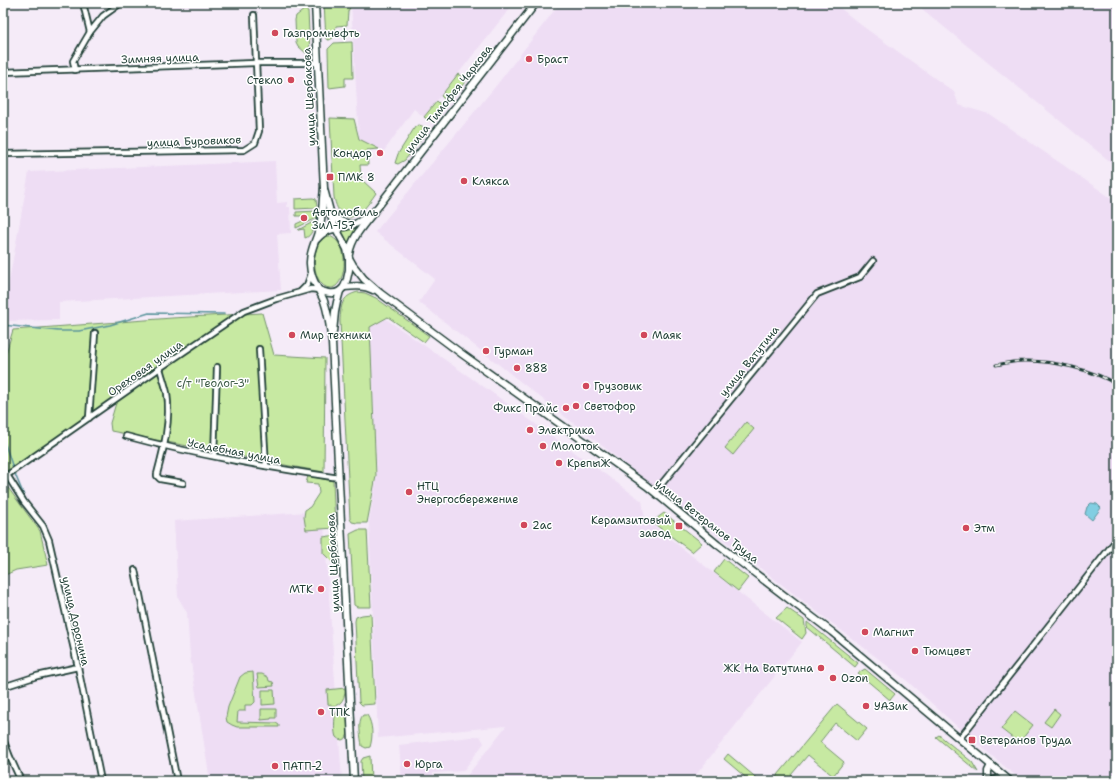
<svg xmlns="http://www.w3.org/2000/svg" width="1120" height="784" font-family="'Shantell Sans',sans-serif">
	<rect width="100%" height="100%" fill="#f5ebf8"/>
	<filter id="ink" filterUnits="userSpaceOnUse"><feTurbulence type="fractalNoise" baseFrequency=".025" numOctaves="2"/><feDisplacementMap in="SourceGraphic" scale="8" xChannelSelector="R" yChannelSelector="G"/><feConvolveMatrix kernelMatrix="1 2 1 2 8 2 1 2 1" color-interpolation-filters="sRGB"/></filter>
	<g filter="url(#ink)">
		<!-- built -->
		<g fill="#eeddf4">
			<path d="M351,3H514L424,117L414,109L384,151L359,139Z"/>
			<path d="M560,3H834L861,25L954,92L959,105L989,114L1117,202V781H1022L960,729L906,680L656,488L419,302L435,279L375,232L495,87Z"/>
			<path d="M915,3H1117V167L955,36Z"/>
			<path d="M275,161L277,203L287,202V207H290L291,233L277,234L281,290L59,302V320L3,321V314L29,172Z"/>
			<path d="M373,310L487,389L642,501L645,519L802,642L691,781H463L506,726L378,738L369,522L377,475L383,476L377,475L368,311Z"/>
			<path d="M323,511L342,781H210L190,656L187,613L178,597L174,521Z"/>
			<path d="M480,736L484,743L463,771L433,773V781H402L399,745Z"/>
		</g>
		<!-- green -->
		<g fill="#c7e9a2" stroke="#73936b">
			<path d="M324,3H351V6L348,11L347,25L336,26L333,38L329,40L326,39Z"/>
			<path d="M304,10L308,11L310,54H307L298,46L296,42L295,20L296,16Z"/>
			<path d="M352,42L353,78H345V86L329,88L328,49L334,43Z"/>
			<path d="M458,74L465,79L466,81L452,97L445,100L441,96Z"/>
			<path d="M437,101L440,104L442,110C435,120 435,125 424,117Z"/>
			<path d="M330,118L354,119L359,139L379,149L367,150L368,165H360L361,179L376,193C372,199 367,206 362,211C346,225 337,213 334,197Z"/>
			<path d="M419,125C423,126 424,127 427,130L426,133L405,160L398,164L395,163L398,154L415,127Z"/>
			<path d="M313,198L316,199L317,208L295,209V199Z"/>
			<path d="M317,211V218L296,228V224L307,219V216H296V212Z"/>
			<path d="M315,221C313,228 312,236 305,238L304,229L298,230Z"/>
			<path d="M360,225L352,237L349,245L342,231Z"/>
			<path d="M329,236C352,243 346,289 330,288C311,287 308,240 329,236Z"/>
			<path d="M358,292L365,293L376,298L429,336L424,342L388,317L370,327L376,476L367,523H357L352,522L350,519L340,321C341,306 341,296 358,292Z"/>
			<path d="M262,313L274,355L325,358L324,472L290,466L111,431L110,423L116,403L3,475V363L13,330L172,318Z"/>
			<path d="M746,422L754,429L733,455L725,448Z"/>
			<path d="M308,476L333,481L335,528L306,530L304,517L305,510L310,507L319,493L318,484L306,483Z"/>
			<path d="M3,481L40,531L48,565L16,570L3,576Z"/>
			<path d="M664,513L702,543L692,552L652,522Z"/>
			<path d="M358,530H367L371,607H357L354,605L350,534Z"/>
			<path d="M337,535V561L332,562L323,553V537Z"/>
			<path d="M724,559L748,578L738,591L714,572Z"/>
			<path d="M787,608L804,620L806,633L802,639L776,618Z"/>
			<path d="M371,614L375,704L362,705L359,702L355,621L356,617L362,615Z"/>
			<path d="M807,622L858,663L855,667L807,627Z"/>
			<path d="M865,669L895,694L890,700L858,673Z"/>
			<path d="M253,672L255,702L252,705H245V711H238L237,722L276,723L279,725V727H237L232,725L227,722L226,717L228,707L240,677L245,673Z"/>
			<path d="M257,674H262L268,677L269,681L273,682L274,686L259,687Z"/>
			<path d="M345,688C346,698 339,710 328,704L327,690Z"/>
			<path d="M262,690H274L275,704L262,705Z"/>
			<path d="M837,704L867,729L857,741L835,723L820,742L844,762L833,776L808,755L791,775L798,781H773Z"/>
			<path d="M261,709H276V718H271V719L261,720Z"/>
			<path d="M1054,709L1060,714L1051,727L1044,722Z"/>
			<path d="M1015,711L1033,725L1019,743L1001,729Z"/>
			<path d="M339,712L344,713L347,716L348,734L346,738L342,740C339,739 338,739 336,737C334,733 334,718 336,713Z"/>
			<path d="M363,715H367C373,724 373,737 370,747L366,748L362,746C361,738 357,721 363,715Z"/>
			<path d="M939,735L972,762L978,772L936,737Z"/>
			<path d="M728,754L760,781H750L724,759Z"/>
			<path d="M370,756L371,781H362L361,761L363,758Z"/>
		</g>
		<!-- water -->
		<path fill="#82cee2" stroke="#5a949c" d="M1091,503L1097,504L1101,508L1092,520L1085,514L1087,507Z"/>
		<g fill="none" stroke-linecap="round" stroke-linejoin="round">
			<!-- stream -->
			<g stroke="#5a949c" stroke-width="1.5">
				<path d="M3,325L58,331H79L110,325L149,313L224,314"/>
				<path d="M3,438L13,468"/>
				<path d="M15,474L25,498"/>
			</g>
			<!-- minor casing -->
			<g stroke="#1f3d34" stroke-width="8">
				<g id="minor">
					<path d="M83,3L90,32L103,16L121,3"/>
					<path d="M75,70L73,61L90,32"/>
					<path d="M3,72L256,63H318"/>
					<path d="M3,154L244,150L255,143L259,131L254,15"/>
					<path d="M301,291L307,285L311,274"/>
					<path d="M259,349L266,466"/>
					<path d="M160,368C162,376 165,384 167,393C171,420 164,448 157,474V476L160,479L183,483"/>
					<path d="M89,418L95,333"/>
					<path d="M126,436C196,455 267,467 339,478"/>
					<path d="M214,456L217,367"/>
					<path d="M7,475L24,502L43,526L49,540L78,667L101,781"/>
					<path d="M3,478L160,368L244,311L276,299L311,289L319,290"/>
					<path d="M655,492L817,294L860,277L873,261"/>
					<path d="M135,570L177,781"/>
					<path d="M3,687L37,676L78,667"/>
					<path d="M960,738L1117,539"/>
					<path d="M3,739L10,757L21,781"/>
					<path d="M991,781C996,777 1002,779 1007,781"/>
				</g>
			</g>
			<!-- major casing -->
			<g stroke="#1f3d34" stroke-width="9">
				<g id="major">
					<path d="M315,3L324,189L333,223L347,249L349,258V270L347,279L344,287L340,291L337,302L335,312L333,332"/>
					<path d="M324,189C322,202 323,216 319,229C316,241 309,252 310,264C310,278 319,289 324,301C329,315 330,329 332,343L354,781"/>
					<path d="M330,213C336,220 342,223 351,224"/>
					<path d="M317,239C326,227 342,229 355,224C360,222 364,218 369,215"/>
					<path d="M349,254C352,236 366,222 377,208L536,3"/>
					<path d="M349,258L353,265L364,279L380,293L462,354L647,486L718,545L832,632L1010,781"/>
					<path d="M344,287C354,286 364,285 373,290"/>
					<path d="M319,290C327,293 333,295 340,291"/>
					<path d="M988,781V771L991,765"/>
				</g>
			</g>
			<!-- minor -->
			<use href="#minor" stroke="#fff" stroke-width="4.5"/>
			<!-- major -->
			<use href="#major" stroke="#fff" stroke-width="6"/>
			<!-- rail casing -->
			<g stroke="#1f3d34" stroke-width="3">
				<path id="rail" d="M996,365C1006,363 1015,361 1024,361C1051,360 1095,370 1117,385"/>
			</g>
			<!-- rail -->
			<use href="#rail" stroke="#fff" stroke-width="1.5" stroke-dasharray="4.5" stroke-linecap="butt"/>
		</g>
	</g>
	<!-- markers -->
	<g fill="#d1495b" stroke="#fff" stroke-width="1.5">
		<circle cx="275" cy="33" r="4"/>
		<circle cx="529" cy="59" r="4"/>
		<circle cx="291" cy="80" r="4"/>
		<circle cx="380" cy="153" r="4"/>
		<rect x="326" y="173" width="8" height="8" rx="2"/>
		<circle cx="464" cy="181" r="4"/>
		<circle cx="304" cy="218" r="4"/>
		<circle cx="292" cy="335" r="4"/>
		<circle cx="644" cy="335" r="4"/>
		<circle cx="486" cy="351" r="4"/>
		<circle cx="517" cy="368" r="4"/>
		<circle cx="586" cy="386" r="4"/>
		<circle cx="576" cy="406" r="4"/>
		<circle cx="566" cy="408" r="4"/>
		<circle cx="530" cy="430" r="4"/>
		<circle cx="543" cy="446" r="4"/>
		<circle cx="559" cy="463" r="4"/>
		<circle cx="409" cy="492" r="4"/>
		<circle cx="524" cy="525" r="4"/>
		<rect x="675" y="522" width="8" height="8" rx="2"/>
		<circle cx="966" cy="528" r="4"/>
		<circle cx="321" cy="589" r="4"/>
		<circle cx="865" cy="632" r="4"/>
		<circle cx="915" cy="651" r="4"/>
		<circle cx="821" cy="668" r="4"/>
		<circle cx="833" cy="678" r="4"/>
		<circle cx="866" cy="706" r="4"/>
		<circle cx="321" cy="712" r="4"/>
		<rect x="968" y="736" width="8" height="8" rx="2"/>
		<circle cx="407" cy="764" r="4"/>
		<circle cx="275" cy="766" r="4"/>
	</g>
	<g text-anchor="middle" stroke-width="3" stroke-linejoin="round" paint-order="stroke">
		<!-- poi labels -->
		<g font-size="11" fill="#1f3d34" stroke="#fff" text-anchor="start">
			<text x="283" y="37">Газпромнефть</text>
			<text x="537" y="63">Браст</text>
			<text x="283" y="84" text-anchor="end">Стекло</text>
			<text x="372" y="157" text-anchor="end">Кондор</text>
			<text x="338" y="181">ПМК 8</text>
			<text x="472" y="185">Клякса</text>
			<text x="312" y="216">Автомобиль<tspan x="312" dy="13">ЗиЛ-157</tspan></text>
			<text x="300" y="339">Мир техники</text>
			<text x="652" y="339">Маяк</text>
			<text x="494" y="355">Гурман</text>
			<text x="525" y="372">888</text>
			<text x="594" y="390">Грузовик</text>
			<text x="584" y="410">Светофор</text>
			<text x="558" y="412" text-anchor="end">Фикс Прайс</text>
			<text x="538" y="434">Электрика</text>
			<text x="551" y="450">Молоток</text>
			<text x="567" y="467">КрепыЖ</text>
			<text x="417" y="490">НТЦ<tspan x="417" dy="13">Энергосбережение</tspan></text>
			<text x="671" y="524" text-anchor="end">Керамзитовый<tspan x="671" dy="13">завод</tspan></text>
			<text x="532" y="529">2ас</text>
			<text x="974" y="532">Этм</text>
			<text x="313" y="593" text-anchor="end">МТК</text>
			<text x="873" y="636">Магнит</text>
			<text x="923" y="655">Тюмцвет</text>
			<text x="813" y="672" text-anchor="end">ЖК На Ватутина</text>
			<text x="841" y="682">Ozon</text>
			<text x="874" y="710">УАЗик</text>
			<text x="329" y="716">ТПК</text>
			<text x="980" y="744">Ветеранов Труда</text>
			<text x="415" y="768">Юрга</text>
			<text x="283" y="770">ПАТП-2</text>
		</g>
		<!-- street labels -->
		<g font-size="11" fill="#1f3d34" stroke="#fff">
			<text transform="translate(160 58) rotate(-2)" y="4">Зимняя улица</text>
			<text transform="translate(309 97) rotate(-93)" y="4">улица Щербакова</text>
			<text transform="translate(448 99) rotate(-52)" y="4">улица Тимофея Чаркова</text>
			<text transform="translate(194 141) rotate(-2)" y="4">улица Буровиков</text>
			<text transform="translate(749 361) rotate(-51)" y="4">улица Ватутина</text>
			<text transform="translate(145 368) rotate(-35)" y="4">Ореховая улица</text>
			<text transform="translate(234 451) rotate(11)" y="4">Усадебная улица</text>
			<text transform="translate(707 521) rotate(38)" y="4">улица Ветеранов Труда</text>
			<text transform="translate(333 563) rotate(-93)" y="4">улица Щербакова</text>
			<text transform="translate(76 621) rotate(77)" y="4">улица Доронина</text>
		</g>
		<!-- park labels -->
		<g font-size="11" fill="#415f4a" stroke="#fff">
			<text x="213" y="387">с/т "Геолог-3"</text>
		</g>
	</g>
	<!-- margin -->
	<rect width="1120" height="784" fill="none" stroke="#fff" stroke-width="16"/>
	<rect x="8" y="8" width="1104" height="768" fill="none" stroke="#1f3d34" stroke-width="1.5" filter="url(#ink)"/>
</svg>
